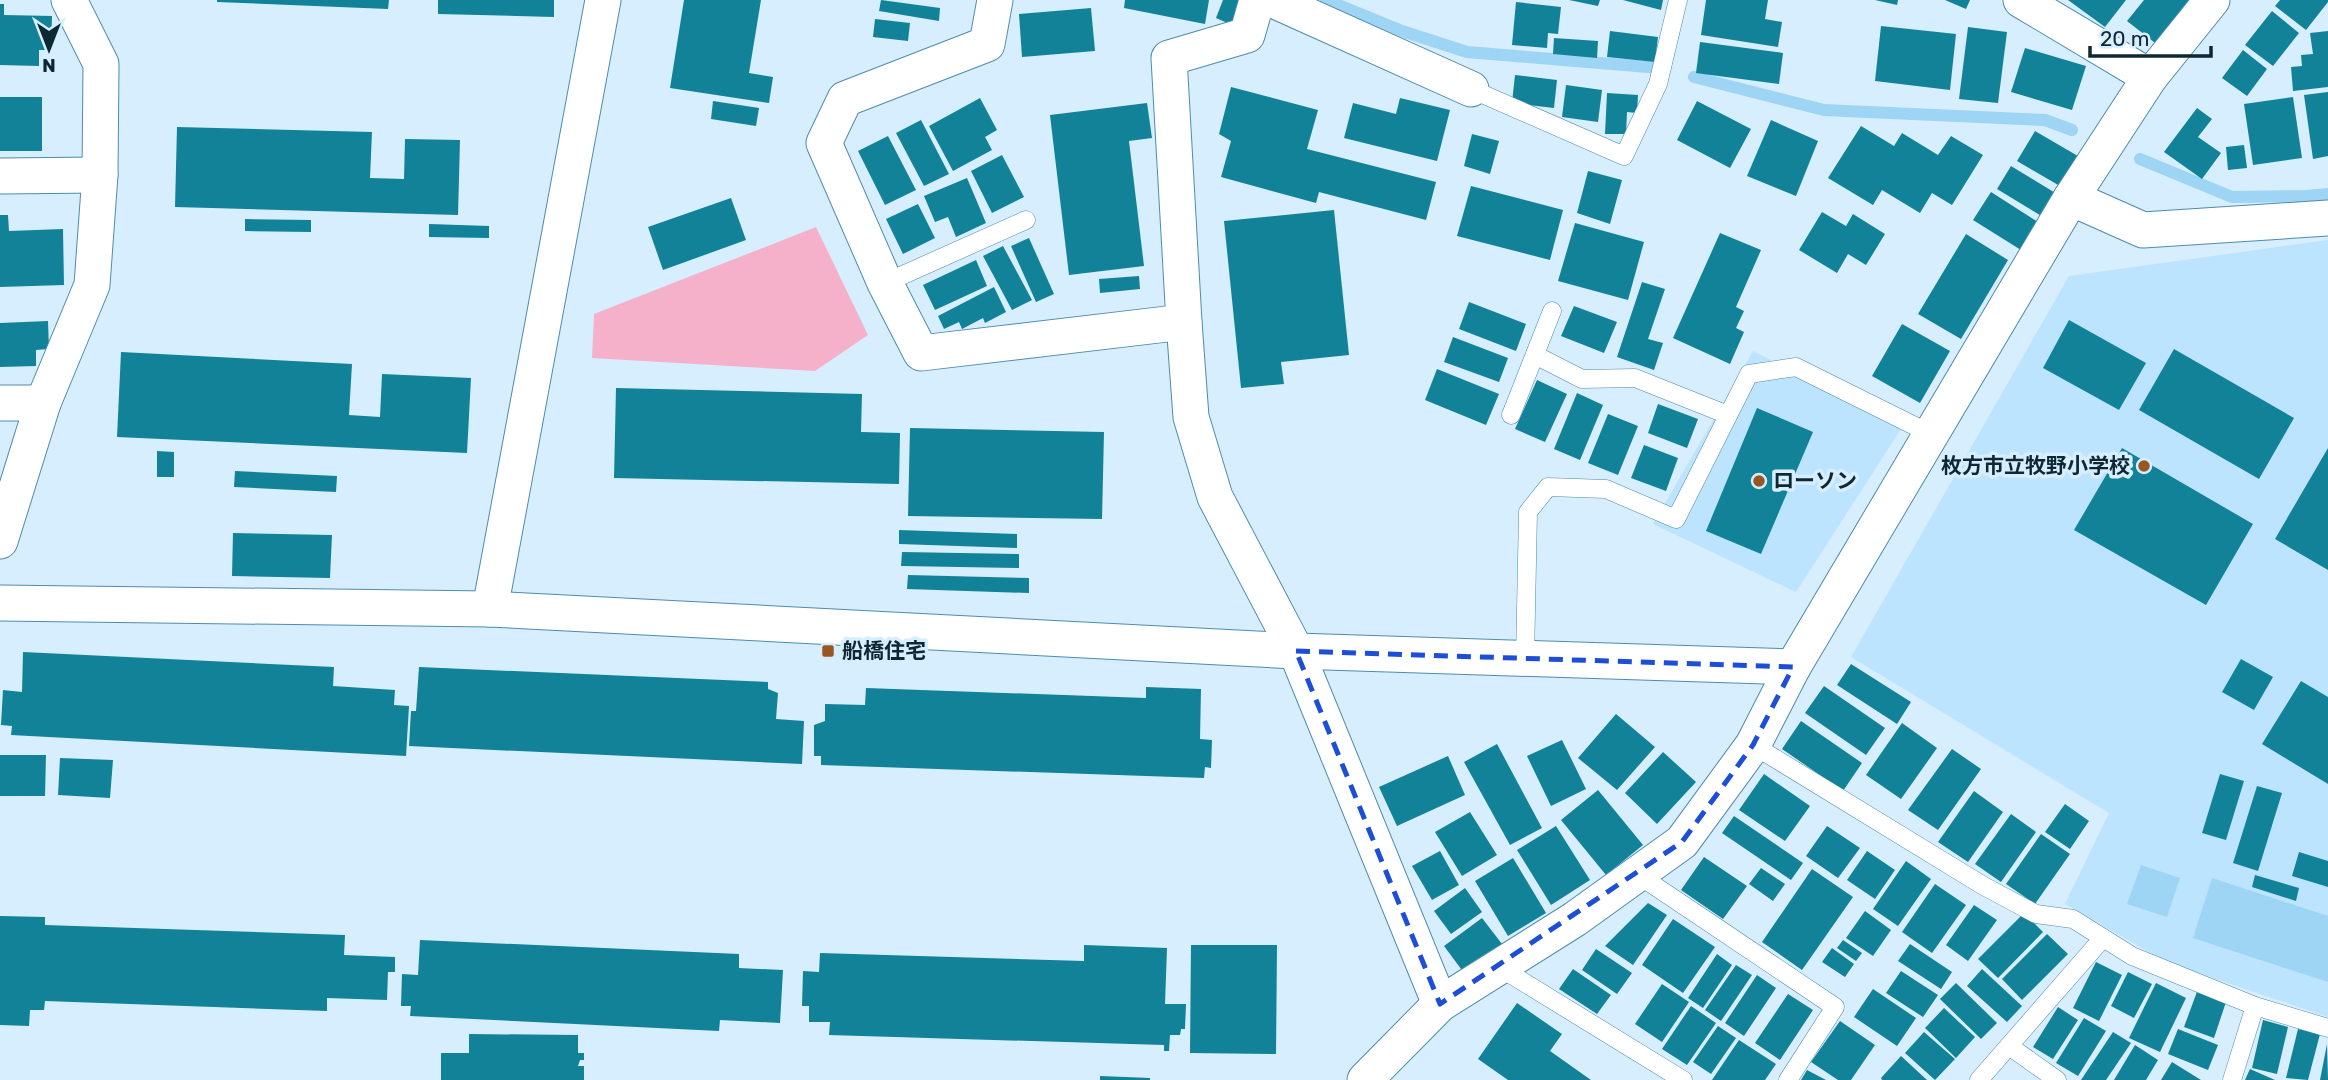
<svg xmlns="http://www.w3.org/2000/svg" width="2328" height="1080" font-family="Rubik,'Noto Sans JP',sans-serif">
	<rect width="100%" height="100%" fill="#d6eefd"/>
	<!-- built -->
	<g fill="#bce4fe">
		<path d="M2328,240V1017L2168,963L2065,904L2109,813L1851,657L2069,276Z"/>
		<path d="M1753,351L1903,426L1796,592L1653,524Z"/>
	</g>
	<!-- green -->
	<path fill="#f6b1ca" d="M816,227L868,335L815,371L592,358L594,314Z"/>
	<!-- water -->
	<g fill="#9ed4f4">
		<path d="M2141,865L2180,878L2167,917L2127,904Z"/>
		<path d="M2212,878L2328,916V982L2193,938Z"/>
	</g>
	<g fill="none" stroke-linecap="round" stroke-linejoin="round">
		<!-- stream -->
		<g stroke="#9ed4f4" stroke-width="12">
			<path d="M1326,0L1402,31L1467,52L1660,68"/>
			<path d="M1694,77L1824,110L2045,120L2072,130"/>
			<path d="M2140,159L2232,197L2306,196L2328,194"/>
		</g>
	</g>
	<!-- building -->
	<g fill="#128298">
		<path d="M217,0H389L388,9L217,2Z"/>
		<path d="M438,0H554V17L438,14Z"/>
		<path d="M684,0H761L749,73L773,77L769,103L670,88Z"/>
		<path d="M881,0L940,8L939,21L879,11Z"/>
		<path d="M1125,0H1209L1205,24L1124,8Z"/>
		<path d="M1223,0H1242L1232,25L1216,18Z"/>
		<path d="M1569,0H1600L1598,6Z"/>
		<path d="M1623,0H1663L1661,10Z"/>
		<path d="M1706,0H1768L1765,19L1782,22L1778,47L1701,35Z"/>
		<path d="M1875,0H1898L1897,5Z"/>
		<path d="M1945,0H1970L1966,9Z"/>
		<path d="M2068,0H2126L2105,27Z"/>
		<path d="M2144,0H2204L2164,50L2127,21Z"/>
		<path d="M2280,0H2328V2L2306,30L2275,6Z"/>
		<path d="M1516,2L1561,7L1558,34L1548,33L1547,48L1512,45Z"/>
		<path d="M0,4H4V15L52,16L51,50H39V66L0,65Z"/>
		<path d="M1091,8L1095,51L1022,57L1019,14Z"/>
		<path d="M2272,11L2299,33L2273,66L2245,45Z"/>
		<path d="M875,19L910,23L908,41L873,37Z"/>
		<path d="M1881,26L1956,34L1950,90L1875,81Z"/>
		<path d="M1968,27L2007,32L1998,103L1959,99Z"/>
		<path d="M1610,31L1658,37L1655,62L1607,57Z"/>
		<path d="M2328,31V87L2293,91L2291,67L2302,66L2301,55L2313,54L2310,33Z"/>
		<path d="M1554,38L1598,41L1597,58L1553,54Z"/>
		<path d="M1700,42L1783,53L1779,84L1696,73Z"/>
		<path d="M2025,48L2086,66L2072,110L2011,92Z"/>
		<path d="M2243,50L2267,69L2247,96L2222,78Z"/>
		<path d="M1515,75L1557,80L1554,108L1512,103Z"/>
		<path d="M1566,85L1602,90L1598,122L1562,117Z"/>
		<path d="M1231,87L1318,110L1307,149L1436,182L1426,220L1319,192L1316,203L1221,177L1231,141L1219,134Z"/>
		<path d="M2328,92V156L2313,159L2304,95Z"/>
		<path d="M1607,93L1638,95L1637,113L1627,112L1626,134H1605Z"/>
		<rect x="0" y="97" width="42" height="54"/>
		<path d="M2293,97L2302,158L2253,165L2244,104Z"/>
		<path d="M980,98L997,130L985,137L992,150L953,171L929,126Z"/>
		<path d="M1400,98L1450,110L1437,161L1344,138L1353,103L1396,114Z"/>
		<path d="M713,101L759,108L756,126L711,119Z"/>
		<path d="M1697,101L1751,129L1730,168L1677,140Z"/>
		<path d="M1147,103L1152,138L1129,141L1144,266L1069,275L1050,115Z"/>
		<path d="M2197,108L2212,119L2198,137L2221,153L2202,179L2164,152Z"/>
		<path d="M921,120L949,174L924,186L896,133Z"/>
		<path d="M1771,120L1818,141L1796,196L1747,176Z"/>
		<path d="M1861,126L1894,146L1902,133L1938,155L1951,136L1983,155L1952,205L1932,193L1920,213L1882,190L1873,205L1828,178Z"/>
		<path d="M177,127L372,132L370,178L404,179L405,139L460,140L458,215L175,207Z"/>
		<path d="M2035,131L2083,159L2065,189L2017,161Z"/>
		<path d="M1472,134L1499,141L1490,174L1464,166Z"/>
		<path d="M888,136L916,190L885,205L858,151Z"/>
		<path d="M2244,145L2247,168L2228,170L2226,147Z"/>
		<path d="M1002,155L1024,197L992,213L971,171Z"/>
		<path d="M2011,166L2057,194L2043,217L1997,189Z"/>
		<path d="M1588,171L1622,180L1610,224L1577,213Z"/>
		<path d="M967,178L986,223L956,237L948,217L935,222L924,196Z"/>
		<path d="M1471,186L1563,210L1550,260L1457,236Z"/>
		<path d="M1991,192L2038,222L2021,250L1973,220Z"/>
		<path d="M731,198L746,240L663,270L648,227Z"/>
		<path d="M918,204L935,238L903,254L886,219Z"/>
		<path d="M1334,210L1349,355L1281,362L1284,384L1241,388L1224,221Z"/>
		<path d="M1822,212L1846,226L1853,214L1885,234L1866,265L1848,254L1837,273L1799,250Z"/>
		<path d="M0,215H8L9,231L63,229L64,285L0,287Z"/>
		<path d="M245,219L311,220V232L245,231Z"/>
		<path d="M1575,223L1644,242L1628,300L1558,281Z"/>
		<path d="M429,224L489,226V238L429,237Z"/>
		<path d="M1720,233L1761,250L1736,307L1744,311L1736,328L1744,332L1730,364L1673,338Z"/>
		<path d="M1966,234L2008,260L1961,339L1918,314Z"/>
		<path d="M1029,238L1054,294L1036,302L1011,246Z"/>
		<path d="M1003,246L1032,300L1012,310L983,256Z"/>
		<path d="M976,260L987,286L935,310L923,285Z"/>
		<path d="M1139,276L1140,289L1100,293L1099,279Z"/>
		<path d="M1642,282L1665,289L1648,339L1663,343L1654,370L1617,357Z"/>
		<path d="M994,287L1006,312L985,323L983,318L962,329L959,322L944,329L938,316Z"/>
		<path d="M1469,302L1526,324L1516,351L1459,329Z"/>
		<path d="M1574,306L1617,322L1604,353L1561,336Z"/>
		<path d="M2069,320L2146,363L2119,410L2043,368Z"/>
		<path d="M48,321L49,349L36,350V366L0,367V323Z"/>
		<path d="M1902,324L1950,351L1920,403L1872,376Z"/>
		<path d="M1453,337L1508,358L1499,382L1444,362Z"/>
		<path d="M2174,349L2294,418L2259,479L2139,410Z"/>
		<path d="M121,352L352,364L349,415L380,417L382,374L471,378L467,453L117,437Z"/>
		<path d="M1437,369L1499,394L1486,425L1425,400Z"/>
		<path d="M1537,380L1567,394L1545,442L1515,429Z"/>
		<path d="M616,388L862,394L861,432L900,433L899,484L614,478Z"/>
		<path d="M1577,393L1603,405L1580,460L1554,449Z"/>
		<path d="M1658,404L1698,419L1687,448L1648,433Z"/>
		<path d="M1757,408L1813,432L1761,554L1706,531Z"/>
		<path d="M1608,414L1638,426L1618,475L1588,463Z"/>
		<path d="M910,428L1104,432L1102,519L908,516Z"/>
		<path d="M1644,445L1678,458L1666,491L1631,478Z"/>
		<path d="M2122,448L2253,524L2206,605L2074,530Z"/>
		<path d="M2328,448V570L2275,539Z"/>
		<path d="M157,451L174,452V477H157Z"/>
		<path d="M235,471L337,476L336,492L234,487Z"/>
		<path d="M899,530L1017,534V548L899,544Z"/>
		<path d="M233,533L332,535L330,578L232,576Z"/>
		<path d="M902,552L1019,554V568L901,566Z"/>
		<path d="M908,575L1029,578V593L907,589Z"/>
		<path d="M23,652L334,667L333,686L395,690L394,705L409,706L406,756L11,735L12,726L1,725L3,690L22,692Z"/>
		<path d="M2241,659L2273,677L2254,710L2222,692Z"/>
		<path d="M1851,664L1911,702L1897,724L1837,685Z"/>
		<path d="M419,667L768,682V689L778,693L776,719L804,721L802,764L409,746L411,711H416Z"/>
		<path d="M2301,681L2328,697V784L2262,744Z"/>
		<path d="M1824,686L1885,728L1866,755L1805,713Z"/>
		<path d="M1146,687L1201,689L1200,739L1212,740L1211,768L1205,767L1204,778L821,765V756H814V725L825,721V704L865,705L866,688L1146,698Z"/>
		<path d="M1616,714L1655,747L1617,790L1578,758Z"/>
		<path d="M1801,721L1862,763L1843,791L1782,749Z"/>
		<path d="M1902,723L1937,748L1901,799L1866,775Z"/>
		<path d="M1562,740L1586,789L1551,806L1527,756Z"/>
		<path d="M1497,744L1542,828L1510,845L1464,762Z"/>
		<path d="M1952,749L1981,769L1938,830L1908,810Z"/>
		<path d="M1663,752L1696,782L1657,824L1625,793Z"/>
		<path d="M0,755H46L45,796H0Z"/>
		<path d="M1448,756L1465,795L1397,826L1379,787Z"/>
		<path d="M60,758L113,760L110,798L58,795Z"/>
		<path d="M1764,774L1810,806L1785,841L1739,810Z"/>
		<path d="M2220,774L2244,781L2226,840L2202,833Z"/>
		<path d="M2257,786L2282,793L2258,871L2233,863Z"/>
		<path d="M1598,790L1643,845L1606,875L1561,820Z"/>
		<path d="M1974,791L2003,812L1968,862L1938,842Z"/>
		<path d="M2065,804L2089,821L2070,849L2045,832Z"/>
		<path d="M1470,812L1497,855L1462,876L1435,832Z"/>
		<path d="M2011,814L2036,832L2001,882L1975,864Z"/>
		<path d="M1734,816L1803,863L1791,880L1722,833Z"/>
		<path d="M1556,826L1590,880L1551,905L1517,850Z"/>
		<path d="M1827,826L1860,848L1838,878L1806,856Z"/>
		<path d="M2041,834L2070,854L2035,904L2006,884Z"/>
		<path d="M1440,851L1459,885L1432,900L1412,866Z"/>
		<path d="M1867,851L1895,870L1875,899L1847,880Z"/>
		<path d="M2299,852L2328,861V887L2292,876Z"/>
		<path d="M1704,857L1747,886L1723,919L1681,890Z"/>
		<path d="M1513,858L1546,913L1508,936L1475,881Z"/>
		<path d="M1906,861L1931,879L1898,926L1873,909Z"/>
		<path d="M1761,868L1785,884L1773,901L1749,884Z"/>
		<path d="M1812,869L1853,897L1802,970L1762,942Z"/>
		<path d="M2255,875L2299,888L2296,901L2252,887Z"/>
		<path d="M1935,884L1966,905L1932,953L1902,932Z"/>
		<path d="M1465,888L1482,912L1451,934L1434,911Z"/>
		<path d="M1648,903L1667,915L1633,965L1605,946Z"/>
		<path d="M1974,905L1997,920L1968,961L1946,945Z"/>
		<path d="M1865,911L1891,930L1873,956L1846,938Z"/>
		<path d="M2024,913L2043,932L1998,978L1978,959Z"/>
		<path d="M0,916L45,917V925L345,935L344,955L395,957V972H388L387,1000L327,998V1011L45,1001L44,1010H30L29,1026L0,1025Z"/>
		<path d="M1482,918L1502,944L1464,973L1444,946Z"/>
		<path d="M1673,919L1715,947L1683,993L1642,965Z"/>
		<path d="M2047,934L2068,954L2022,1000L2002,979Z"/>
		<path d="M420,940L739,954V968L783,970L780,1023L720,1020L719,1031L410,1016L411,1006H401L402,974L418,975Z"/>
		<path d="M1843,940L1862,953L1856,961L1837,948Z"/>
		<path d="M1910,944L1952,972L1941,989L1898,961Z"/>
		<path d="M1084,945L1167,948L1165,1004H1186L1185,1029H1181L1180,1035H1170L1169,1051H1164V1045L829,1035L830,1022H809V1006H802L803,971L819,972L820,953L1084,961Z"/>
		<path d="M1191,945H1277L1276,1054L1190,1053Z"/>
		<path d="M1832,948L1854,964L1845,977L1822,962Z"/>
		<path d="M1596,949L1632,973L1617,994L1582,970Z"/>
		<path d="M1717,954L1732,965L1703,1008L1688,998Z"/>
		<path d="M2096,962L2122,975L2099,1021L2073,1008Z"/>
		<path d="M1736,965L1752,975L1721,1021L1705,1010Z"/>
		<path d="M1573,969L1611,995L1597,1014L1559,989Z"/>
		<path d="M1982,969L2022,1006L2007,1022L1967,986Z"/>
		<path d="M1901,971L1938,995L1923,1017L1886,993Z"/>
		<path d="M2128,972L2152,984L2134,1018L2111,1006Z"/>
		<path d="M1757,975L1776,988L1744,1036L1725,1023Z"/>
		<path d="M1956,983L1997,1023L1981,1039L1940,999Z"/>
		<path d="M2156,983L2186,998L2160,1052L2129,1038Z"/>
		<path d="M1662,984L1689,1002L1662,1042L1635,1024Z"/>
		<path d="M1873,989L1916,1018L1897,1046L1854,1017Z"/>
		<path d="M2198,989L2227,999L2214,1038L2184,1027Z"/>
		<path d="M1788,994L1813,1010L1780,1060L1755,1043Z"/>
		<path d="M1517,1003L1562,1034L1550,1051L1591,1080H1508L1478,1059Z"/>
		<path d="M1691,1006L1716,1023L1687,1065L1662,1049Z"/>
		<path d="M2058,1007L2078,1020L2053,1059L2033,1047Z"/>
		<path d="M1944,1008L1975,1037L1956,1058L1925,1028Z"/>
		<path d="M2084,1018L2106,1031L2078,1076L2056,1063Z"/>
		<path d="M2263,1020L2288,1027L2277,1074L2252,1068Z"/>
		<path d="M1840,1021L1875,1045L1851,1080H1838L1811,1062Z"/>
		<path d="M1718,1026L1736,1038L1711,1074L1693,1062Z"/>
		<path d="M2178,1029L2218,1045L2208,1070L2168,1054Z"/>
		<path d="M2298,1029L2320,1034L2308,1080L2286,1078Z"/>
		<path d="M1924,1032L1955,1059L1935,1080L1905,1053Z"/>
		<path d="M2113,1032L2131,1043L2106,1080H2081Z"/>
		<path d="M469,1034L578,1035V1053H584V1060H580L578,1066H584V1080H441V1053H469Z"/>
		<path d="M1739,1040L1776,1064L1765,1080H1712Z"/>
		<path d="M2327,1044L2328,1080H2320Z"/>
		<path d="M2135,1045L2158,1060L2146,1080H2114Z"/>
		<path d="M1901,1056L1927,1080H1882L1881,1078Z"/>
		<path d="M2172,1062L2201,1080H2161Z"/>
		<path d="M2250,1069L2275,1080H2245Z"/>
		<path d="M1807,1070L1826,1080H1801Z"/>
		<path d="M1100,1076L1150,1078V1080H1100Z"/>
	</g>
	<g fill="none" stroke-linecap="round" stroke-linejoin="round">
		<!-- lane casing -->
		<g stroke="#4f8bae" stroke-width="19">
			<g id="lane">
				<path d="M1471,89L1624,156L1658,84L1678,0"/>
				<path d="M885,283L1026,220"/>
				<path d="M1535,355L1582,379L1635,378L1728,415"/>
				<path d="M1511,415L1552,311"/>
				<path d="M1525,659L1528,512L1548,487L1606,489L1676,519L1749,374L1796,367L1931,434"/>
				<path d="M1753,745L1982,885L2036,914L2073,919L2132,956L2255,1006L2328,1028"/>
				<path d="M1637,874L1835,1007L1788,1080"/>
				<path d="M1499,967L1683,1080"/>
				<path d="M2009,1046L2057,1080"/>
				<path d="M1979,1080L2103,938"/>
				<path d="M2232,1080L2255,1006"/>
			</g>
		</g>
		<!-- street casing -->
		<g stroke="#4f8bae" stroke-width="37">
			<g id="street">
				<path d="M995,0L987,44L845,99L824,143L885,283L921,353L1184,322"/>
				<path d="M1257,0L1247,35L1169,58L1184,322L1191,417L1215,497L1296,651L1440,1004"/>
				<path d="M1273,0L1471,89"/>
				<path d="M2021,0L2150,77"/>
				<path d="M0,176L100,175"/>
				<path d="M2071,198L2143,230L2328,218"/>
				<path d="M0,403H43"/>
				<path d="M0,541L43,403L92,285L100,175L101,64L69,0"/>
				<path d="M0,603L490,609L1296,651L1793,667"/>
				<path d="M490,609L603,0"/>
				<path d="M1365,1080L1440,1004L1575,919L1682,842L1753,745L1793,667L2071,198L2150,77L2212,0"/>
			</g>
		</g>
		<!-- lane -->
		<use href="#lane" stroke="#fff" stroke-width="18"/>
		<!-- street -->
		<use href="#street" stroke="#fff" stroke-width="35"/>
	</g>
	<!-- marked area -->
	<path fill="none" stroke="#1d4ed8" stroke-width="5" stroke-dasharray="14 9" stroke-linejoin="round" d="M1296,651L1793,667L1753,745L1682,842L1440,1004Z"/>
	<!-- markers -->
	<g fill="#985623" stroke="#d6eefd" stroke-width="2.5">
		<circle cx="2144" cy="466" r="7"/>
		<circle cx="1759" cy="481" r="7"/>
		<rect x="821" y="644" width="14" height="14" rx="3.5"/>
	</g>
	<g text-anchor="middle" stroke-width="7" stroke-linejoin="round" paint-order="stroke">
		<!-- poi labels -->
		<g font-size="21" font-weight="bold" fill="#0d2735" stroke="#d6eefd" text-anchor="start">
			<text x="2130" y="473" text-anchor="end">枚方市立牧野小学校</text>
			<text x="1773" y="488">ローソン</text>
			<text x="842" y="658">船橋住宅</text>
		</g>
	</g>
	<!-- north arrow -->
	<g transform="translate(49 49) rotate(180)" stroke="#d6eefd" stroke-width="5" paint-order="stroke">
	<path d="M0-5L12 26L0 18L-12 26Z" fill="#0d2735"/>
	<text y="-10" font-size="19" font-weight="bold" text-anchor="middle" fill="#0d2735">N</text>
	</g>
	<!-- scale -->
	<path d="M2090 46v10h121v-10" fill="none" stroke="#0d2735" stroke-width="3.5"/>
	<text x="2100" y="46" font-size="21" fill="#0d2735" stroke="#d6eefd" stroke-width="5" paint-order="stroke">20 m</text>
</svg>
